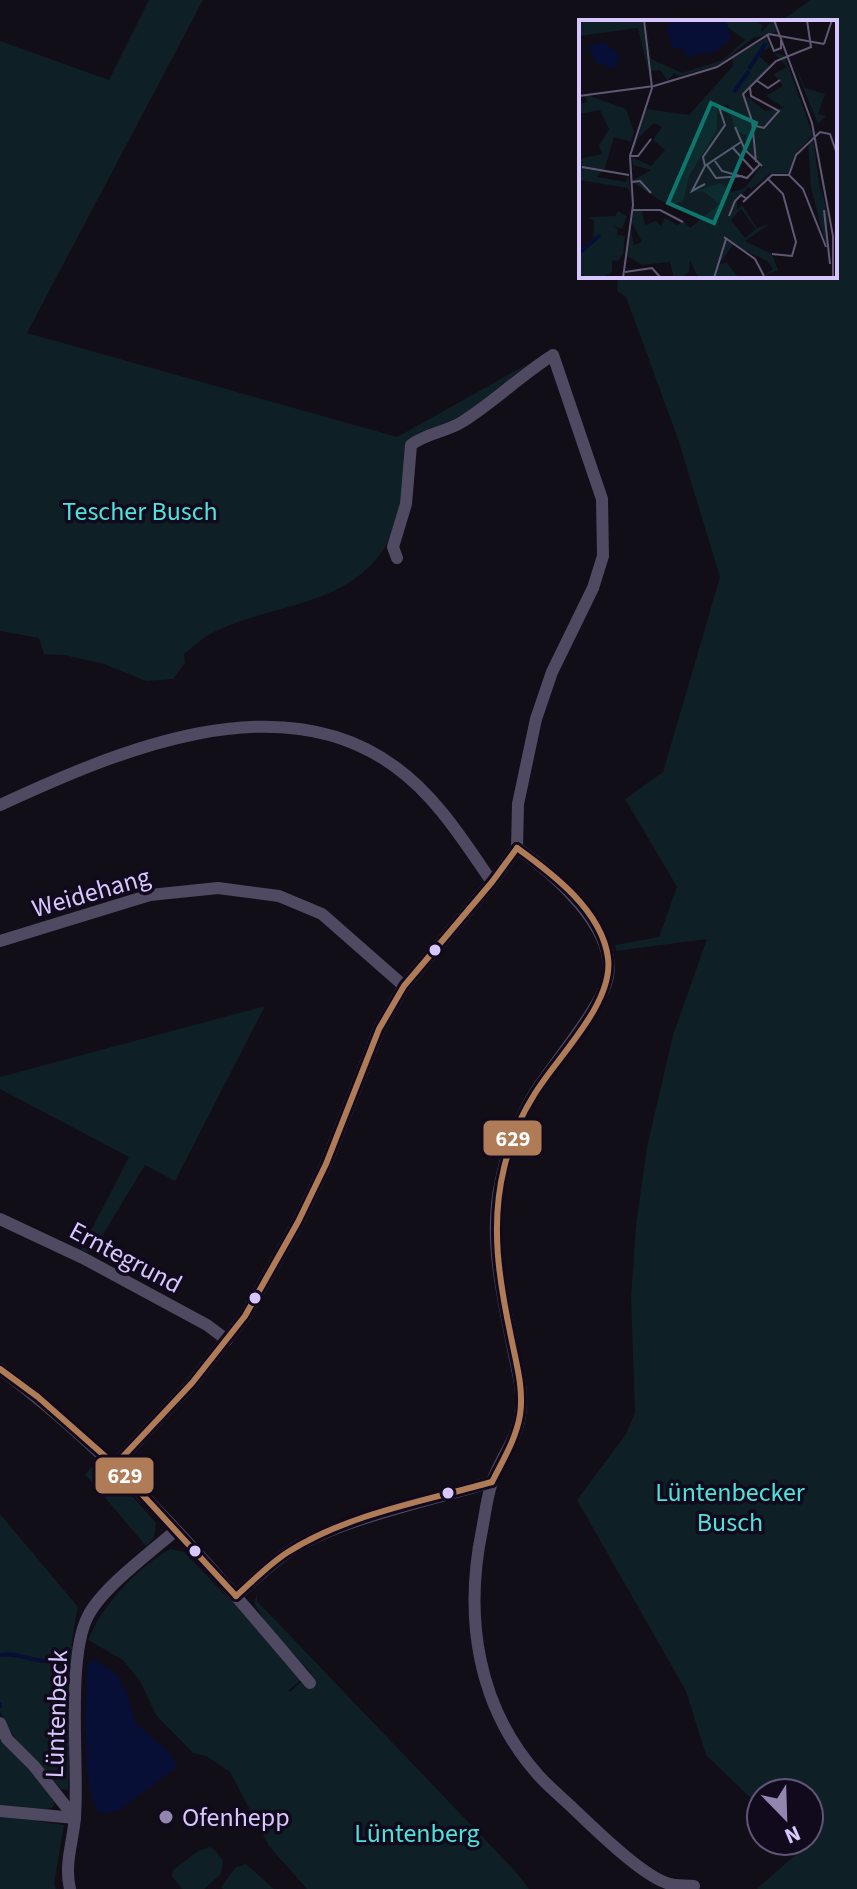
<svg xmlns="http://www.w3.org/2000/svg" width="857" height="1889" font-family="'Source Sans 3',sans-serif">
	<rect width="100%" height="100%" fill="#120e18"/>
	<!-- green -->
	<g fill="#0e1f25">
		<path d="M149,0H203L27,333L397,437L531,362L457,420L421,432L412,438C408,468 405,501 394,529C361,610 274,600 208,635C200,640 192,648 184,654L185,663L173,679L146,681L104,664L64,655L44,654L39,638L0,631V41L109,80Z"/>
		<path d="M810,0H857V1889H757L802,1849L794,1841H809V1793H761V1808L706,1755L686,1691L577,1500L626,1434L635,1413L631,1297L636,1226L647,1147L673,1035L707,939L616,951L615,945L659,937L677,887L625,799L663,772L720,577L678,439L626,297L617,291L618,276H835V22H780Z"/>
		<path d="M265,1006L175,1181L145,1165L92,1253L81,1250L129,1157L0,1089V1077Z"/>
		<path d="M100,1460L156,1523L154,1538L146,1546L85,1474Z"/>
		<path d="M0,1514L78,1607L72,1640L68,1790L61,1789L14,1737L0,1712Z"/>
		<path d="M170,1549L184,1552L304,1677L288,1691L290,1692L311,1673L269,1628L254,1603L257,1594V1601L516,1872L529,1889H307L269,1846L230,1772L206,1756L193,1753L156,1715L140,1681L123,1660L88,1640C102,1605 137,1568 170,1549Z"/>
		<path d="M0,1738L28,1769L34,1771L55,1802L53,1807L38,1812L37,1821L64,1825L54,1884L56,1889H0Z"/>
		<path d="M210,1847L216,1851L223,1861L221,1874L204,1889H182L172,1876L173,1870L198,1851Z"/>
		<path d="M246,1864L274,1889H223L221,1887L236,1867Z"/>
	</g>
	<!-- water -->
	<path fill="#070f36" d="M93,1660H97L118,1676L127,1693L136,1723L171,1754L176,1764L174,1770L119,1810L101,1814C80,1796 86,1695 87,1666Z"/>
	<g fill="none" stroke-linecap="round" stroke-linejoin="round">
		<!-- stream -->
		<g stroke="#070f36" stroke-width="4">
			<path d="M0,1655C16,1652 28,1660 45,1661"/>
			<path d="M0,1704V1706"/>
		</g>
		<!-- minor -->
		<g stroke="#4f4962" stroke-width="12">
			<path d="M0,805C115,752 278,681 394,766C436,796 463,840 492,882"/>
			<path d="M517,848C553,873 616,927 608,976C604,1005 551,1066 534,1094C518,1120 507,1151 501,1180C488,1237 502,1292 513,1349C517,1370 524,1393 520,1415C517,1439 500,1459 492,1482C487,1497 485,1514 482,1530C464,1617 477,1707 539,1776C551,1789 566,1801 579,1814C598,1832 645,1878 670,1884C677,1886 686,1885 694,1886"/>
			<path d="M0,941L150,895L218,888L279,896L322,914L404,986"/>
			<path d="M0,1219L83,1258L207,1325L227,1340"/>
			<path d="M0,1369C118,1457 215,1570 310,1683"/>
			<path d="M115,1465L192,1383L245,1316L298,1222L326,1164L379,1029L404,986L492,882L517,848L518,804L536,719L552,672L593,588L603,556L602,499L553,355C521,375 494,402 462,422C446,432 427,433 411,445L406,504L393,547L397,558"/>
			<path d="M236,1596C253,1581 269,1565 288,1552C339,1519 432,1500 492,1482"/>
			<path d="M0,1723L7,1739L34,1766L75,1818"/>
			<path d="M0,1811L75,1818"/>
			<path d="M70,1889C64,1864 73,1842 75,1817C79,1766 66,1658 88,1616C103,1587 150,1553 175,1531"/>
		</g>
		<!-- bus-1 casing -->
		<g stroke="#110a1c" stroke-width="12">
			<g id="bus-1">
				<path d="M0,1369L38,1397L115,1465L236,1596"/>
				<path d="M115,1465L192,1383L245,1316L298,1222L326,1164L379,1029L404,986L492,882L517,848"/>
				<path d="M492,1482C503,1460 516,1439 520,1415C524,1389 516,1362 511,1337C499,1280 490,1225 504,1168C510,1142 520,1117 534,1095C556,1058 614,1004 608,958C602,911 553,874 517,848"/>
				<path d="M236,1596C253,1581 269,1564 288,1552C348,1514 424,1501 492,1482"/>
			</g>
		</g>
		<!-- bus-1 -->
		<use href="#bus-1" stroke="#b07c57" stroke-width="6"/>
	</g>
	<!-- markers -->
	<g fill="#d8c6ff" stroke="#110a1c" stroke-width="3">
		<circle cx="435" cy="950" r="7"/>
		<circle cx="255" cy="1298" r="7"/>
		<circle cx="448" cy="1493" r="7"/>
		<circle cx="195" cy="1551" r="7"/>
	</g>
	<circle fill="#9386ae" stroke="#110a1c" stroke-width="3" cx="166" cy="1817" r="8"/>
	<g text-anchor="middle" stroke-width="7" stroke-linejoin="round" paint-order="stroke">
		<!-- park labels -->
		<g font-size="26" fill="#4ee3db" stroke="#110a1c">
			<text x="140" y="520">Tescher Busch</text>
			<text x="730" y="1501">Lüntenbecker<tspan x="730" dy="30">Busch</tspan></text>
			<text x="417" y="1842">Lüntenberg</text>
		</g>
		<!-- street labels -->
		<g font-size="26" fill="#d8c6ff" stroke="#110a1c">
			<text transform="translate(91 892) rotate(-16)" y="9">Weidehang</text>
			<text transform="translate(126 1257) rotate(28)" y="9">Erntegrund</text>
			<text transform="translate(56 1714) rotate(-88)" y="9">Lüntenbeck</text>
		</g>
		<!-- poi labels -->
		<g font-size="26" fill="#d8c6ff" stroke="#110a1c" text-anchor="start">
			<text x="182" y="1826">Ofenhepp</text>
		</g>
	</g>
	<!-- overview -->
	<g transform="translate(579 20)">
		<rect width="258" height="258" fill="#120e18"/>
		<path d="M0,0H64L70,54L59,8L0,16ZM67,0L72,39L103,53L144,40L166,20L139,0H176L183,5L182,13L194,0L198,12L174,18L140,45L100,56L95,53L89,61L81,50L72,51ZM187,18L191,27L178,34L191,46L165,74L186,91L205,88L187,76L204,66L195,54L208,47L195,33L205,35L234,115L215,135L210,153L190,154L173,169L169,167L158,182V190L163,185L178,208L192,203L166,221L193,234L199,250L185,256L194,249L188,241L154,225L140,245L147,242L160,258H119L111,240L110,252L101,258H95L91,242L63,245L48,236L52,210L55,225L63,222L53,203L54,190L63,191L66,205L77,201L82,206L86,198L98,205L105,201L111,208L140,184L124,171L115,172L141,163L153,172L166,168L182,146L166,131L167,115L157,112L149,85H138V110L110,156L104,181L91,185L79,179L52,161L72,150L54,145L53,137L72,146L86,130L74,120L83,107L75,103L60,117L53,135L67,89L110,95L154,46L153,38ZM162,189L177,209L166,218L152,200ZM212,37L226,68L246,74L239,94L247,96L239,104ZM5,74L47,89L55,112L52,122L35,117L26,148L18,157L47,162L49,155L52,175L49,168L0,160V139L23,134L20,125L30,109L21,90L0,94V84L8,82ZM234,117L243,186L241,164L249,195L248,230L232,168L229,122ZM39,191L48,196L43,209L33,205L39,209L38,215L46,216L44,234L39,241L33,240V253L21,258L0,255V231L14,218L15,201L10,197L36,196Z" fill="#0e1f25" fill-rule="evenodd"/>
		<path d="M99,0H138L148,3L152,19L137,31L106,37V30L93,27L87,7ZM24,22L41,35L35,49L18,43L9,27Z" fill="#070f36"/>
		<path fill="none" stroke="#070f36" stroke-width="4" d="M170,49L187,23M155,72L170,51M0,233L21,215"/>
		<path fill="none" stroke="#615874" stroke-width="2" d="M195,0L233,103L254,216V258M188,14L195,31L202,28V20M245,24L253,0M177,60L189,68L201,60M171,68L172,76L200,91L185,108L173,105M0,76L75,66L138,47L190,14L245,24M156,107L166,130L183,146M153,127L175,151M51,136H59L72,119M136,141L143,151L168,158L181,144M177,142L173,101L164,74L197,41L232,27L228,0M128,145L137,158L164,156M126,146L124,137L146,105L140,87M3,147L50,155M210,155L217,135L241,112L251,114L258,134M188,158L204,174L217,222L213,236L193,234M53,162L61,161L72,173M126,164L113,171L126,146L162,122M164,182L193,155H210L224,169L247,227M53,190H81L104,202M245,190L251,244M150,196L156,181L162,175L168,179M145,217L176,239L185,256M46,252L73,248L82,258M44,258L54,185L51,136L73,68L65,0M135,258L147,219"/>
		<path fill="#0f766e" fill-opacity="0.15" stroke="#0f766e" stroke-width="4" d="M132,83L177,103L135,203L89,183Z"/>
		<rect width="258" height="258" fill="none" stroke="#d8c6ff" stroke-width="4"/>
	</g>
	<g stroke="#110a1c" stroke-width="3">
		<rect x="482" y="1119" width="61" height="38" rx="8" fill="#b07c57"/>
		<rect x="94" y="1456" width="61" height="39" rx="8" fill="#b07c57"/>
	</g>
	<g font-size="22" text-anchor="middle" font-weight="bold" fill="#fff">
		<text x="513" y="1146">629</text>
		<text x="125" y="1483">629</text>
	</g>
	<!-- north arrow -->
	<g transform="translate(785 1817) rotate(157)"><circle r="38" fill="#110a1c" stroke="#615577" stroke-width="2"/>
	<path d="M0-6L14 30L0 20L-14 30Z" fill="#9386ae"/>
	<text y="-12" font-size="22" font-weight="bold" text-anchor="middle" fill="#d8c6ff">N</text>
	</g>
</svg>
